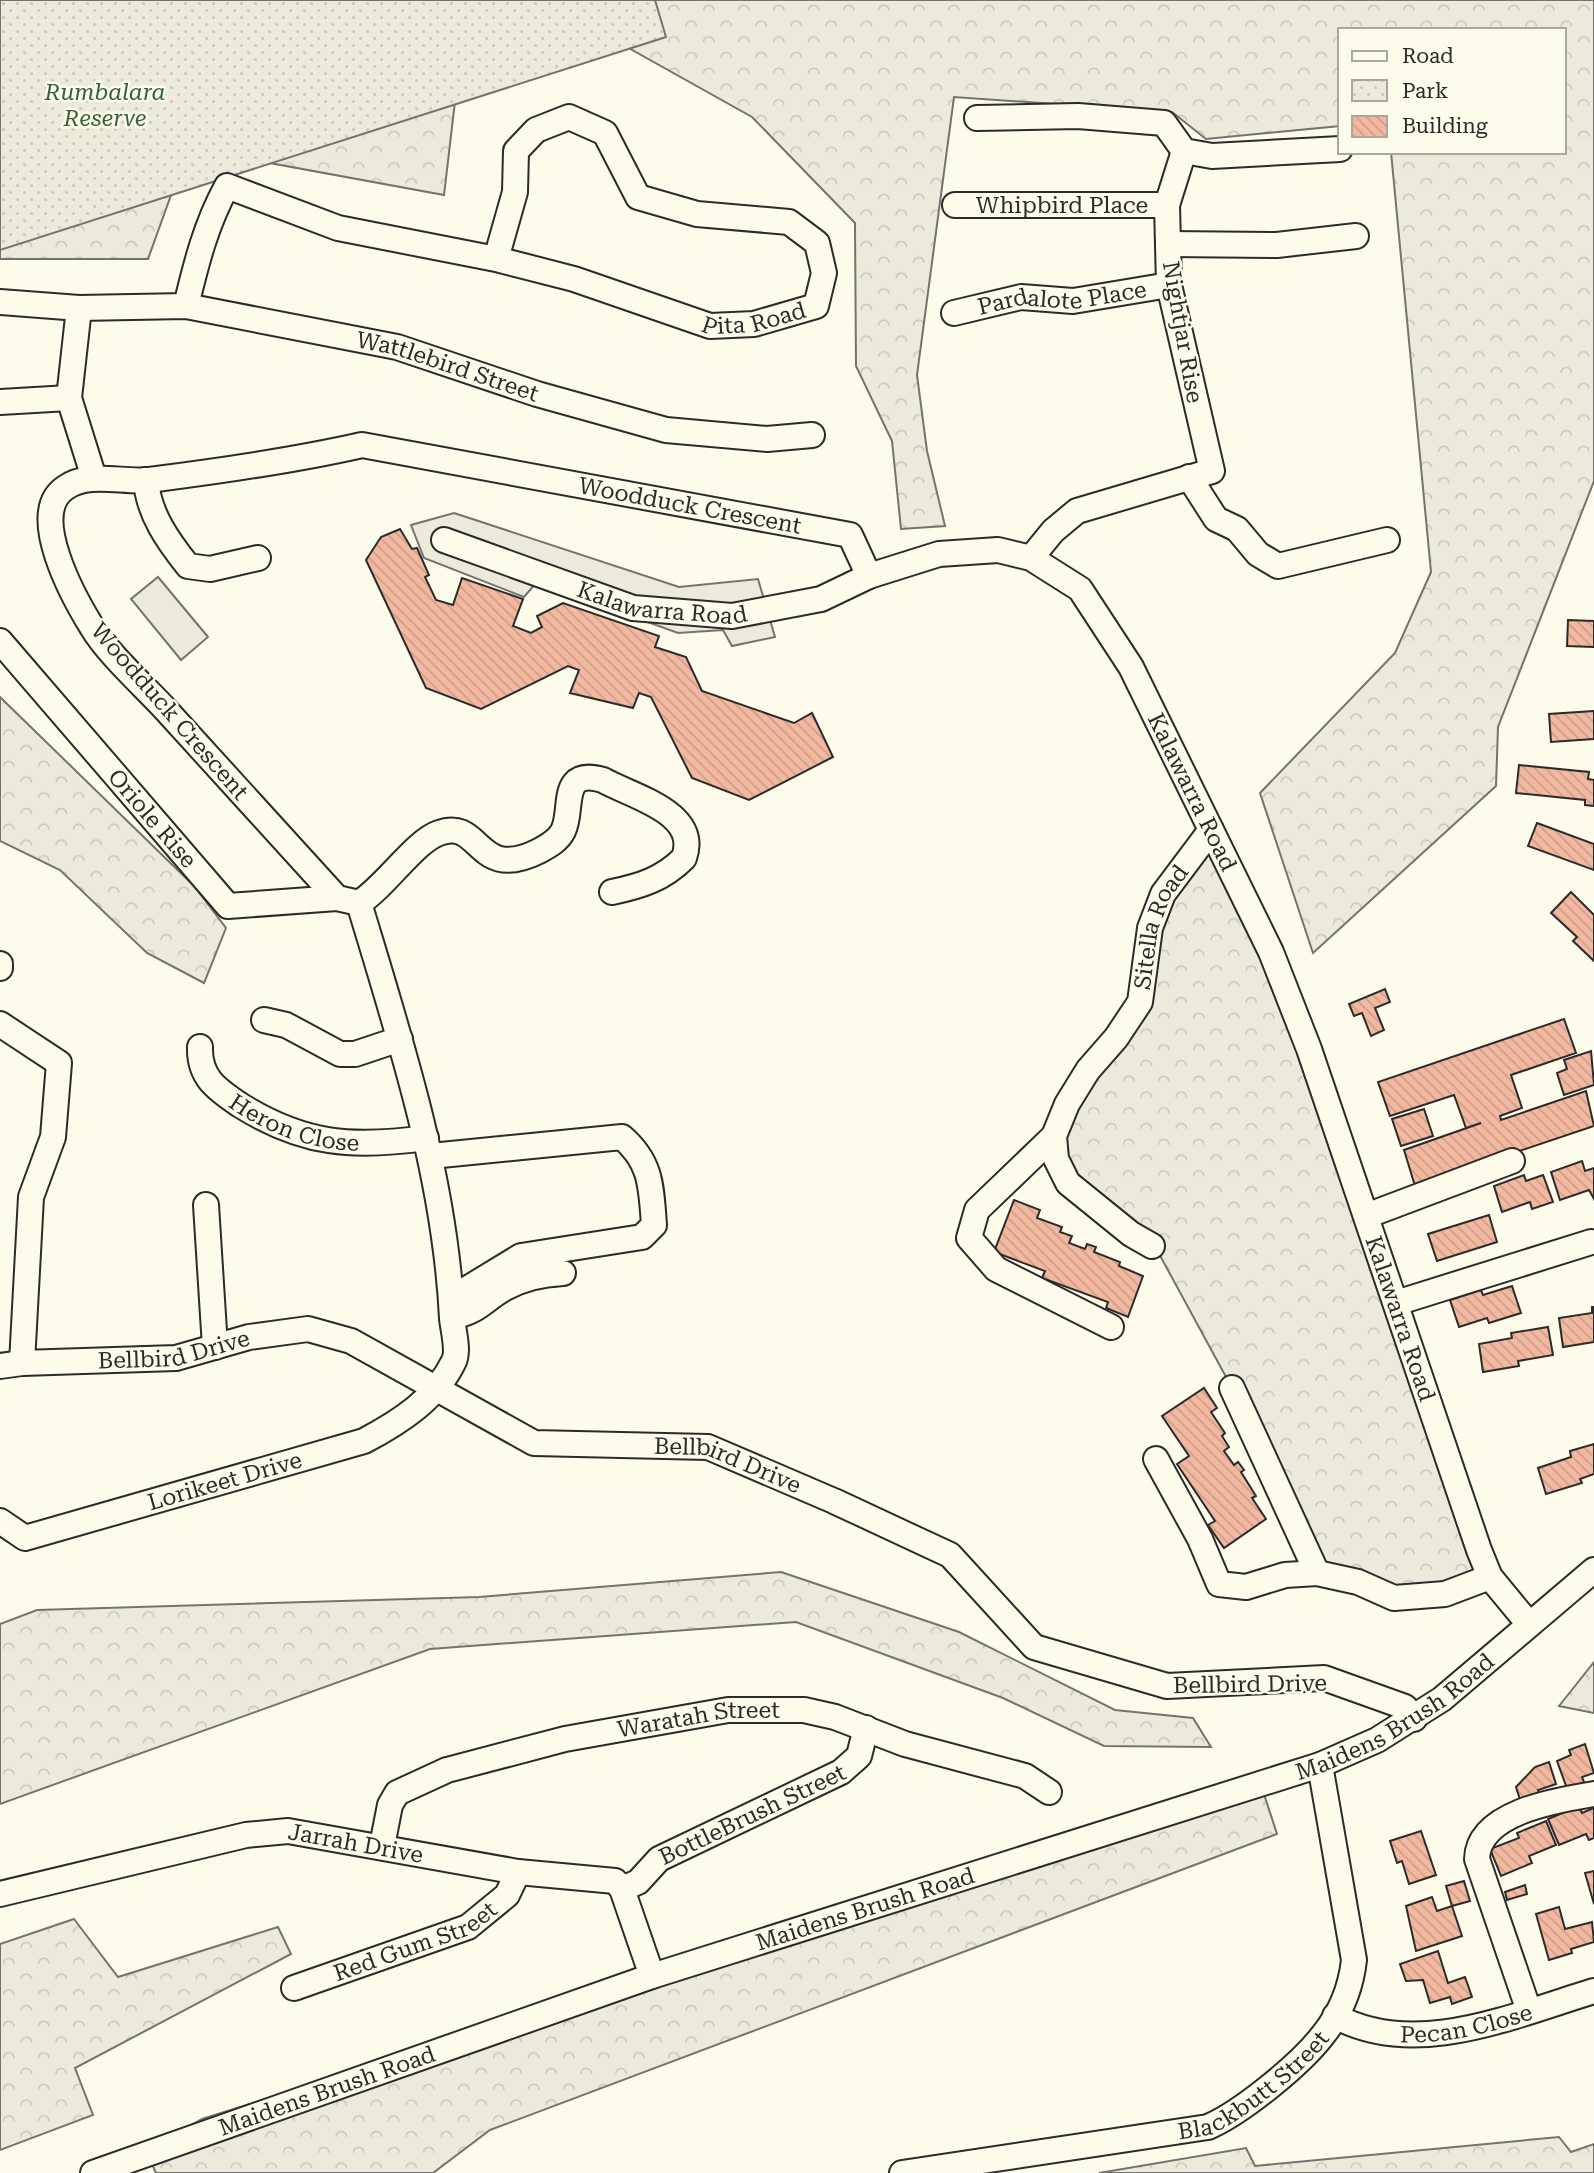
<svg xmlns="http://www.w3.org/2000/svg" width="1594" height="2173" font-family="'Roboto Serif',serif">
	<defs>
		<pattern id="forest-crowns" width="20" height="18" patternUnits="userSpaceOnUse" patternTransform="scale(1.75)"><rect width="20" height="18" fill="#ecebdb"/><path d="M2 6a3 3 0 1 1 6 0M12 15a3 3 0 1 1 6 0" fill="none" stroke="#cbcabc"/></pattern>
		<pattern id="park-dots" width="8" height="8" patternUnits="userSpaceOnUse" patternTransform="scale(1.75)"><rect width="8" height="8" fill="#ecebdb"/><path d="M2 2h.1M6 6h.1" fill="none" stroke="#cbcabc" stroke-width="1.8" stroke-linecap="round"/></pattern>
		<pattern id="building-back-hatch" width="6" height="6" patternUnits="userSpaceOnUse" patternTransform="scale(1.75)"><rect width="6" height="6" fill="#f2b8a0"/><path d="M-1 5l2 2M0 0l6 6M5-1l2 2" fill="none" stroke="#d09e8a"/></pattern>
	</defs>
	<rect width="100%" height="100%" fill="#fdfbea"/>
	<!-- forest -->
	<g fill="url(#forest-crowns)" stroke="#74746e" stroke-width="2">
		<path d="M0,0H1594V481L1498,727L1496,786L1313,953L1260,793L1395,653L1431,572L1391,152H1564V30H1340V126L1206,139L1172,112L954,97L917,375L927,451L945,526L901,529L892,441L856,366L855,223L752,117L616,41L462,42L444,195L188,148L148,259H0Z"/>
		<path d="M0,697L194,886L226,928L204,983L147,953L60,870L0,841Z"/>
		<path d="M1211,830L1271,952L1490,1577L1445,1594L1317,1573L1232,1388L1151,1239L1056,1159L1067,1104L1116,1038L1150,928Z"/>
		<path d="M781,1572L959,1632L1115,1710L1193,1718L1211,1747L1104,1746L1003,1698L796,1622L430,1649L0,1804V1624L37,1610L479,1597Z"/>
		<path d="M1594,1662V1713L1559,1706Z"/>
		<path d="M1261,1785L1277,1834L490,2130L433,2173H156L146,2151L202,2119Z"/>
		<path d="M74,1919L118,1977L278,1927L291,1954L75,2068L93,2115L0,2150V1944Z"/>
		<path d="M1559,2137L1571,2152L1594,2144V2173H1099L1246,2148L1255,2166Z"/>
	</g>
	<!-- park -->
	<path fill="url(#park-dots)" stroke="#74746e" stroke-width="2" d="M0,0H655L666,37L0,250Z"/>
	<!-- pitch -->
	<path fill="#ecebdb" stroke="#74746e" stroke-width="2" d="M158,577L208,637L181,660L131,599Z"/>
	<!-- parking -->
	<path fill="#eceadb" stroke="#74746e" stroke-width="2" d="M454,513L679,587L758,579L775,637L732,646L723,630L678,633L537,582L524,597L424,558L411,525Z"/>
	<!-- building -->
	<g fill="url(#building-back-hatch)" stroke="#2b2b2b" stroke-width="2">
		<path d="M400,529L412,549L417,548L429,575L425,577L436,600L453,605L462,578L523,599L513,626L531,633L542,627L537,616L563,603L659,636L655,647L686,657L702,691L794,723L812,713L833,757L749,800L692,778L651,697L639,693L633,708L570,693L579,670L568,666L481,709L426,688L366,560L381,537Z"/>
		<path d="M1568,620L1594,621V647L1567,646Z"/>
		<path d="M1594,711V739L1551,742L1549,714Z"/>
		<path d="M1519,765L1589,772L1588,779L1594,780V806L1585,805V800L1516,793Z"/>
		<path d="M1537,823L1594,844V870L1528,846Z"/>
		<path d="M1571,892L1594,915V961L1573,941L1577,937L1551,913Z"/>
		<path d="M1385,989L1390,1002L1375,1008L1384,1030L1371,1036L1362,1013L1354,1016L1349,1004Z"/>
		<path d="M1564,1019L1576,1053L1511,1075L1522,1108L1500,1116L1501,1120L1586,1091L1594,1126L1415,1186L1404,1150L1481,1123L1466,1128L1454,1095L1390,1116L1378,1082Z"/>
		<path d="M1591,1051L1594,1085L1564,1095L1557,1073L1567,1069L1564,1060Z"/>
		<path d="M1424,1109L1433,1136L1401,1146L1392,1119Z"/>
		<path d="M1582,1161L1585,1171L1594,1168V1199L1589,1190L1560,1200L1551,1172Z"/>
		<path d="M1524,1175L1526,1181L1543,1175L1553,1202L1532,1209L1530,1202L1502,1212L1494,1186Z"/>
		<path d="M1014,1200L1040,1210L1037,1218L1062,1227L1060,1232L1072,1236L1069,1243L1085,1249L1087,1244L1096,1247L1094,1252L1120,1262L1119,1266L1143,1276L1128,1317L1106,1308L1108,1302L1042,1278L1045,1271L994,1252Z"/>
		<path d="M1489,1215L1497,1242L1437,1261L1428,1234Z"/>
		<path d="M1512,1286L1521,1313L1489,1323L1487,1318L1459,1327L1450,1300L1481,1290L1483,1295Z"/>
		<path d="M1592,1307H1594V1342L1563,1347L1559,1318L1592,1313Z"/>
		<path d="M1548,1327L1553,1355L1518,1361L1519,1366L1483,1372L1479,1344L1512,1338L1511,1333Z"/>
		<path d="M1204,1388L1217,1408L1211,1412L1225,1433L1222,1436L1229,1447L1224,1451L1234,1465L1238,1462L1244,1470L1241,1472L1256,1496L1252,1498L1266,1519L1224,1548L1208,1525L1215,1521L1177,1464L1189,1456L1162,1416Z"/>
		<path d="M1594,1444V1474L1580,1479L1582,1483L1546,1494L1538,1468L1571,1457L1570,1451Z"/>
		<path d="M1585,1744L1594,1773L1582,1777L1586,1787L1569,1794L1557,1761L1571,1755L1569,1750Z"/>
		<path d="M1549,1762L1556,1784L1538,1790L1540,1795L1522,1806L1516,1787L1535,1767Z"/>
		<path d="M1579,1806L1582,1813L1594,1808V1838L1589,1840L1586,1834L1559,1845L1548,1819Z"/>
		<path d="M1546,1821L1556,1845L1529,1856L1532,1863L1501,1876L1490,1849L1519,1838L1517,1833Z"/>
		<path d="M1421,1831L1436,1875L1409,1884L1402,1861L1397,1863L1390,1841Z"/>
		<path d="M1594,1871V1904L1585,1873Z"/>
		<path d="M1464,1881L1470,1901L1452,1906L1446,1886Z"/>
		<path d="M1525,1885L1527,1894L1507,1900L1505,1892Z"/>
		<path d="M1432,1897L1437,1911L1452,1906L1462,1936L1416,1951L1406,1906Z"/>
		<path d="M1559,1907L1565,1929L1592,1922L1594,1942L1571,1949L1572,1953L1549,1960L1536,1914Z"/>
		<path d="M1438,1951L1448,1983L1465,1977L1472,1997L1452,2004L1450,1997L1430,2003L1423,1980L1406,1981L1400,1964Z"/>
	</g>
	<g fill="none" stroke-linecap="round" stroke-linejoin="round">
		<!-- minor casing -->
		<g stroke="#2b2b2b" stroke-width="28">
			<g id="minor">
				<path d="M977,118L1078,116L1164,123L1184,151L1212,156L1340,149"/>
				<path id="s1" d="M955,205H1167"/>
				<path d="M1168,244L1277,245L1356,236"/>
				<path id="s2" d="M0,302L79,308L186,306L397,347L537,394L666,430L767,439L812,435"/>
				<path id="s3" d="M186,306C196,264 206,224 227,186L338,228L496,259L574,279L710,326L754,324L816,306L824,273L817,243L789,222L697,214L638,197L605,133L569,117L536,130L516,151L515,192L496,259"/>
				<path d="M79,308L69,398L94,478"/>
				<path id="s4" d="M954,313L1021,297L1073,301L1169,285"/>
				<path d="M0,402L69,398"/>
				<path d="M1189,477L1216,519L1237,529L1258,554L1278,566L1387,540"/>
				<path d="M146,480C148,513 168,541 188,566L210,569L258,558"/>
				<path id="s5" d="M444,540L633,608L732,616L821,599L869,576L939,554L998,550L1031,558L1080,589L1131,667L1271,952L1309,1049L1479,1550L1490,1577L1528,1623"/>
				<path d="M1031,558L1053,531L1077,511L1212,471L1169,285L1167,205L1184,151"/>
				<path id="s6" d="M0,641L228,906L337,898"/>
				<path id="s7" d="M359,903L337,898C280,835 223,773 166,710C145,687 107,653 92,627C74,598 27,514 65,488C89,471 122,483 149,480C220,471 292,461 362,445L850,535L869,576"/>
				<path d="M359,903C385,887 415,841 439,833C482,817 475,883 539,851C548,846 558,841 563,831C574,810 558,767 603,780C633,797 700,812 684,858C663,879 641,886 612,892"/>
				<path d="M0,964V968"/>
				<path d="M264,1020L286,1025L340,1054H355L400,1039"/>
				<path d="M0,1024L59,1063L53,1137L31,1197L22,1363"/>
				<path id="s8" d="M200,1047C199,1077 216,1089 240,1105C304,1145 353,1148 426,1138"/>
				<path d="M1054,1136L977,1210L969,1238L996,1269L1111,1327"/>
				<path d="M431,1156L622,1137C652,1163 651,1187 654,1225L642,1237L521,1256L452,1298"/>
				<path d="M206,1205L215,1347"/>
				<path d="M1366,1216L1512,1161"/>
				<path id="s9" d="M1152,1246L1131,1234L1068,1183L1056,1159L1054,1136L1067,1104L1088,1070L1116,1038L1140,1002L1150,928L1163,894L1211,830"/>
				<path d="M1396,1303L1591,1242"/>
				<path d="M452,1317C480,1311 482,1301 505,1288C523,1278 543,1274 563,1273"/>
				<path id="s10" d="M0,1366L22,1363L176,1358L249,1337L308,1329L351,1341L534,1443L708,1447L834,1501L950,1555L1034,1647L1167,1686L1324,1678L1405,1707L1414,1719"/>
				<path d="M1232,1388L1317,1573"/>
				<path d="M1156,1459L1200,1539L1219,1584L1246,1587L1285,1575L1317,1573L1358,1582L1394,1598L1445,1594L1490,1577"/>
				<path id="s11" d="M0,1521L25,1538L364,1441C400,1422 436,1399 454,1361C459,1350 453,1330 452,1318C445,1176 400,1039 359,903"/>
				<path id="s12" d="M382,1846L390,1805L397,1793L447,1770L565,1739L728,1710H804L835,1717L905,1744L1025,1776L1049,1792"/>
				<path id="s13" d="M622,1889L638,1882L659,1859L841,1772L859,1756L866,1728"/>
				<path id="s14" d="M0,1894L246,1835L288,1831L518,1872L615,1881L622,1889L652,1976"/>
				<path id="s15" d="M294,1988L468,1927L507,1895L518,1872"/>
				<path d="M1529,2011L1477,1859C1478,1812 1558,1800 1594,1794"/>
				<path id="s16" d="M1335,2016C1416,2060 1514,2015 1594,1991"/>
				<path id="s17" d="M93,2173L652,1976L1320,1765L1377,1740L1442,1699L1594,1570"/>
				<path id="s18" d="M902,2173L1208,2127C1241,2113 1301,2064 1323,2035C1340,2014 1351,1987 1354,1960L1320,1765"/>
			</g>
		</g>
		<!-- minor -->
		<use href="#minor" stroke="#fdfbea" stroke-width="24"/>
	</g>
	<g text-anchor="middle" stroke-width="5" stroke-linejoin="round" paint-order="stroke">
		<!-- park labels -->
		<g font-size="23" font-style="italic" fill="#34623c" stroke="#fdfbea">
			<text x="105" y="100">Rumbalara<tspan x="105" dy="26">Reserve</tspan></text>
		</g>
		<!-- street labels -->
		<g font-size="23" fill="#2b2b2b" stroke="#fdfbea">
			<text dy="8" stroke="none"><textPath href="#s1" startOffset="107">Whipbird Place</textPath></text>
			<text dy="8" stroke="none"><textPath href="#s4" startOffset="110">Pardalote Place</textPath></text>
			<text dy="8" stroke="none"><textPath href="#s3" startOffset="676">Pita Road</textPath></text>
			<text transform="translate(1183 332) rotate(80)" y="8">Nightjar Rise</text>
			<text dy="8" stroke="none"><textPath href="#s2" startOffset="455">Wattlebird Street</textPath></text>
			<text dy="8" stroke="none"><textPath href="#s7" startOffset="1176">Woodduck Crescent</textPath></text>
			<text dy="8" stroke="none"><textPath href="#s5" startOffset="229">Kalawarra Road</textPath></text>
			<text transform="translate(170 711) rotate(49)" y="8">Woodduck Crescent</text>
			<text dy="8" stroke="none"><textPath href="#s5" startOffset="901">Kalawarra Road</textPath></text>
			<text dy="8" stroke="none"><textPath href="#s6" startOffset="234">Oriole Rise</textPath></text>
			<text dy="8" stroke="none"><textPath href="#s9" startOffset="394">Sitella Road</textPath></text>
			<text dy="8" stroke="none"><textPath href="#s8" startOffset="133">Heron Close</textPath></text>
			<text dy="8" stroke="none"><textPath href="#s5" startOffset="1468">Kalawarra Road</textPath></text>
			<text dy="8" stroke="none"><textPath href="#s10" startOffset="175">Bellbird Drive</textPath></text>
			<text dy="8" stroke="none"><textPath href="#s10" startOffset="763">Bellbird Drive</textPath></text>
			<text dy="8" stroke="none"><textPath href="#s11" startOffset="238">Lorikeet Drive</textPath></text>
			<text transform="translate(1250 1684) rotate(-1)" y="8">Bellbird Drive</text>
			<text dy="8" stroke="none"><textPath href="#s17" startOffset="1382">Maidens Brush Road</textPath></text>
			<text dy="8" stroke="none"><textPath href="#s12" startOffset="368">Waratah Street</textPath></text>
			<text dy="8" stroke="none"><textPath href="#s13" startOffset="152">BottleBrush Street</textPath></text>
			<text dy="8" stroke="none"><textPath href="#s14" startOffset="364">Jarrah Drive</textPath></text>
			<text dy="8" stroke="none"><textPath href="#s17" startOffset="816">Maidens Brush Road</textPath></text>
			<text dy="8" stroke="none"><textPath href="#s15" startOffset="130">Red Gum Street</textPath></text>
			<text dy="8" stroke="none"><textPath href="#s16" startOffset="135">Pecan Close</textPath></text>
			<text dy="8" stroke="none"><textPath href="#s18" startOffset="369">Blackbutt Street</textPath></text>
			<text dy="8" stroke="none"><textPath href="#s17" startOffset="248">Maidens Brush Road</textPath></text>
		</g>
	</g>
	<!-- legend -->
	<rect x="1338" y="28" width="228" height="126" fill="#fdfbea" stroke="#a9a89e" stroke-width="2"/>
	<rect x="1352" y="51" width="35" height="10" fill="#fdfbea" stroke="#a9a89e" stroke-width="2"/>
	<text x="1402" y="63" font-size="21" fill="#2b2b2b">Road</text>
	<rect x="1352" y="80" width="35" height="21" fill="url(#park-dots)" stroke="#a9a89e" stroke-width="2"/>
	<text x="1402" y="98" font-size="21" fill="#2b2b2b">Park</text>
	<rect x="1352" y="116" width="35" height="21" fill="url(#building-back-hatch)" stroke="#a9a89e" stroke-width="2"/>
	<text x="1402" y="133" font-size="21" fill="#2b2b2b">Building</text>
</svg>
